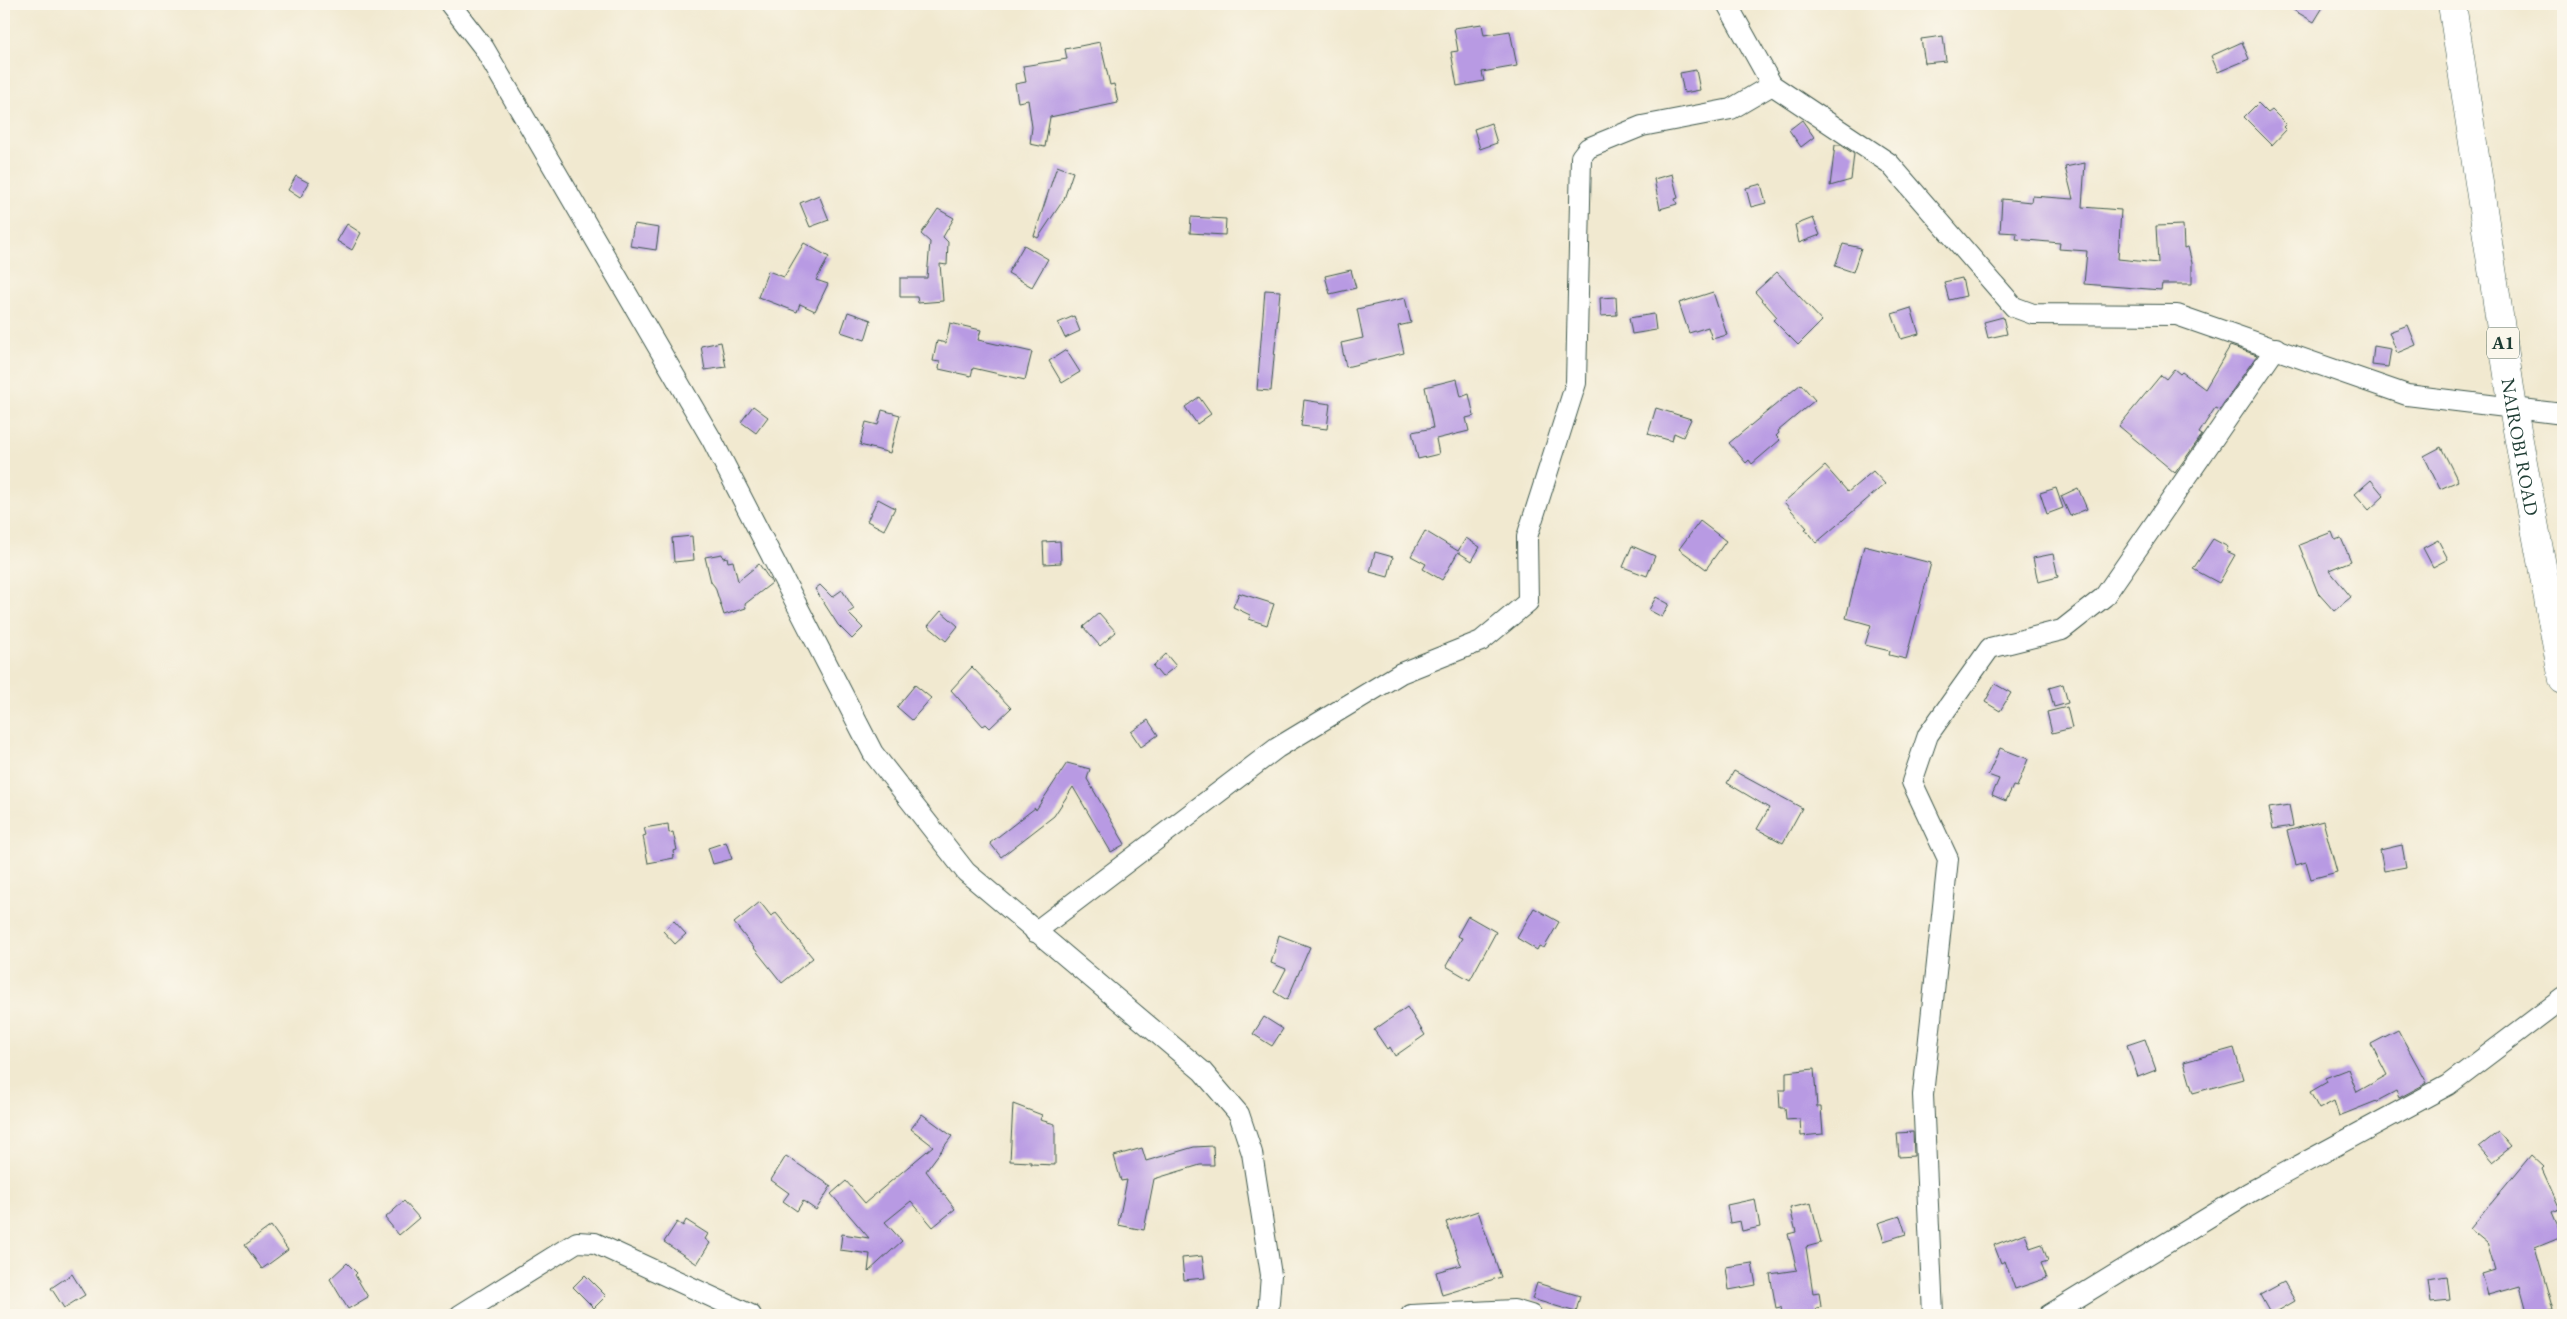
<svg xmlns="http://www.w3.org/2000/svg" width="2567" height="1319" font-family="'EB Garamond',serif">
	<rect width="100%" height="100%" fill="#fbf7ec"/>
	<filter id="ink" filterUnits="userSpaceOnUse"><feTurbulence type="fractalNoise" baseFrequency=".02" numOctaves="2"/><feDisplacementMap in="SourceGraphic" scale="10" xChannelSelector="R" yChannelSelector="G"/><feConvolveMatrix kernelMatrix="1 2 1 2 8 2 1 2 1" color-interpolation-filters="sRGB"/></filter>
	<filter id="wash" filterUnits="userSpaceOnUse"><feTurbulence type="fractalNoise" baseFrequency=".0096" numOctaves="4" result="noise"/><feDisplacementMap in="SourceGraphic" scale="20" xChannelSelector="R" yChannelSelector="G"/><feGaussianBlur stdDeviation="1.12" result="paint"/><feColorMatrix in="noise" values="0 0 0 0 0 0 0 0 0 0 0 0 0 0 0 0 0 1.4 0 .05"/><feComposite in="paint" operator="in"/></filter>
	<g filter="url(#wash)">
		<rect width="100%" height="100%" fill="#f1e9d0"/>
		<g id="blocks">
			<!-- building -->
			<g fill="#b89ae3">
				<path d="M2283,4H2325L2314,22Z"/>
				<path d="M1482,24L1484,35L1510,31L1517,66L1482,72L1484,81L1457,86L1451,52L1458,51L1454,28Z"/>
				<path d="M1943,36L1946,61L1925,63L1921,39Z"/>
				<path d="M1100,42L1110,85L1114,84L1118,103L1050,117L1045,147L1030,144L1032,127L1028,100L1018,102L1015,84L1026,82L1023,66L1067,59L1065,49Z"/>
				<path d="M2242,42L2249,59L2218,72L2211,56Z"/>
				<path d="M1696,70L1700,90L1684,93L1680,73Z"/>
				<path d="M2258,103L2268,113L2272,110L2286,124L2283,127L2286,130L2272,145L2244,117Z"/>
				<path d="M1802,120L1814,137L1801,147L1789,130Z"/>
				<path d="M1491,123L1497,143L1480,149L1474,129Z"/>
				<path d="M1835,145H1841L1854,154L1851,180L1830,186Z"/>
				<path d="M2085,163L2082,207L2121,210L2118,259L2158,263L2156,226L2183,225L2184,248L2188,247L2192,263V284H2162L2161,290L2084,284L2087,251L2059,249L2060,243L2016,239L2017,233L2000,232L2002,199L2031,202L2032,196L2073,199L2065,167Z"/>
				<path d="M1057,166L1073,172L1064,199L1038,238L1034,236Z"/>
				<path d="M1672,174L1678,198L1675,199L1677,204L1660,209L1654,179Z"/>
				<path d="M296,176L309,183L300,198L288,190Z"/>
				<path d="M1761,184L1766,203L1751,207L1746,188Z"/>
				<path d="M819,195L829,220L810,227L800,203Z"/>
				<path d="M938,209L954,218L943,237L948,242L947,265L940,264L943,301L918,303L917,297H900V278H927L930,242L921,234Z"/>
				<path d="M1191,217L1226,219L1225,235L1190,233Z"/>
				<path d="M1813,218L1820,235L1799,243L1795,225Z"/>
				<path d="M347,224L361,233L352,250L337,241Z"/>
				<path d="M634,224L659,228L656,250L630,246Z"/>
				<path d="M804,243L829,257L816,280L828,284L815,311L800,304L797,312L758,297L768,271L784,277Z"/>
				<path d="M1843,244L1861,248L1853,272L1835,266Z"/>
				<path d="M1024,245L1048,259L1032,287L1008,273Z"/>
				<path d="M1351,270L1356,288L1330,294L1325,276Z"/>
				<path d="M1777,272L1822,321L1798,345L1773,320L1777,317L1755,292Z"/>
				<path d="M1962,278L1966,296L1949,300L1944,282Z"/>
				<path d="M1265,290L1280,291L1271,391L1257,390Z"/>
				<path d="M1713,292L1727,335L1712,339L1708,327L1689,333L1679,303Z"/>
				<path d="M1616,297L1617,315L1601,316L1600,298Z"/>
				<path d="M1405,298L1411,323L1398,326L1404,353L1346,367L1341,343L1363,338L1357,309Z"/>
				<path d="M1911,308L1919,334L1901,339L1892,314Z"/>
				<path d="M848,312L871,320L865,340L841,332Z"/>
				<path d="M1654,314L1656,330L1632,334L1629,318Z"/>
				<path d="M1074,316L1080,331L1065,338L1058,323Z"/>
				<path d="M2003,317L2007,334L1988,338L1984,322Z"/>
				<path d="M950,323L981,330L978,340L1032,352L1025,380L973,368L971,376L939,369L940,362L933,361L937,341L946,343Z"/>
				<path d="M2408,325L2416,345L2397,353L2389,332Z"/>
				<path d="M721,342L726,367L705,370L701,346Z"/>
				<path d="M2230,346L2257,355L2219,410L2215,408L2199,433L2202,435L2175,473L2119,426L2161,375L2166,379L2174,369L2180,374L2182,372L2205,389Z"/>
				<path d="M2374,346L2391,349L2388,367L2372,365Z"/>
				<path d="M1066,350L1080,372L1062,383L1049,361Z"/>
				<path d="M1457,379L1461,397L1469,394L1474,416L1466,418L1469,431L1436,439L1439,454L1418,459L1412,432L1433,428L1425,387Z"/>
				<path d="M1801,384L1815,400L1778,431L1779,433L1776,436L1780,440L1752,464L1749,460L1746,463L1729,443Z"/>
				<path d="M1199,397L1211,414L1197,424L1185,407Z"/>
				<path d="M1304,400L1330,404L1327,429L1301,426Z"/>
				<path d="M753,406L768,417L756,433L741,422Z"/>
				<path d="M1656,408L1691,419L1683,437L1674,433L1672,441L1648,434Z"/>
				<path d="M882,410L900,415L890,453L860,445L866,422L878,425Z"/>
				<path d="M2441,447L2458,481L2440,489L2424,456Z"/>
				<path d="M1825,466L1848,492L1873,471L1885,484L1816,543L1805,529L1807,528L1784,502Z"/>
				<path d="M2371,480L2384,496L2369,510L2355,494Z"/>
				<path d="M2056,488L2063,508L2047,514L2040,493Z"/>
				<path d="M2078,488L2087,509L2070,516L2061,496Z"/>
				<path d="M878,499L895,508L884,530L867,521Z"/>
				<path d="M1700,521L1726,541L1706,569L1679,549Z"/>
				<path d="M1425,531L1458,551L1466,538L1480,547L1472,561L1458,552L1442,580L1423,569L1426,564L1411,556Z"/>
				<path d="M2332,532L2335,540L2341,538L2351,561L2329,570L2351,597L2334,611L2318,593L2299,545Z"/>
				<path d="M692,536L694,560L674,562L672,538Z"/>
				<path d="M2213,539L2228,547L2226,551L2235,555L2219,583L2193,569Z"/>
				<path d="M2438,540L2448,559L2433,567L2423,548Z"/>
				<path d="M1060,541L1061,563L1044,564L1043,542Z"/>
				<path d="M1632,546L1655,556L1647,576L1623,567Z"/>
				<path d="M1864,546L1931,563L1906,659L1889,655L1890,651L1865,645L1871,625L1846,618Z"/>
				<path d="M1375,552L1393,557L1388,577L1370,572Z"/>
				<path d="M722,554L723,558L727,557L728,562L733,561L738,581L759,564L772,583L745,604L746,608L724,615L715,587L711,582L705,557Z"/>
				<path d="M2053,554L2058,577L2038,582L2033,558Z"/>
				<path d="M820,585L832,597L842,590L854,609L848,613L863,628L852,639L838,625L815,589Z"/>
				<path d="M1239,593L1274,604L1267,625L1249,619L1250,615L1233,607Z"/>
				<path d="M1656,597L1669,604L1662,617L1649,610Z"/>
				<path d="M941,611L958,626L946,641L928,626Z"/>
				<path d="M1099,613L1116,632L1100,646L1083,627Z"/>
				<path d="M1166,654L1176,666L1162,677L1153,666Z"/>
				<path d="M972,667L1011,708L990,728L986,724L983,726L951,690Z"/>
				<path d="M1995,684L2011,693L2000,711L1985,702Z"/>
				<path d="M2063,684L2068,703L2054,707L2049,688Z"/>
				<path d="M915,685L931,698L912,720L897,707Z"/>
				<path d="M2067,707L2072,728L2052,733L2047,712Z"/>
				<path d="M1148,720L1158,735L1141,747L1131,732Z"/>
				<path d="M2000,748L2028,759L2017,787L2013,786L2006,801L1992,795L1999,779L1988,775Z"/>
				<path d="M1067,763L1090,769L1087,779L1125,844L1111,852L1073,787L1054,816L1001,857L990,843L1035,808L1036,810Z"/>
				<path d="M1734,771L1802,808L1783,843L1757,829L1769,808L1727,783Z"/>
				<path d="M2289,805L2293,826L2273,829L2269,808Z"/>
				<path d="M2323,821L2337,872L2311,879L2306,862L2296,865L2287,831Z"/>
				<path d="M668,824L669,833L673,832L677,850L673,851L674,858L648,863L643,836L646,835L644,828Z"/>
				<path d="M726,842L732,859L713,864L708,848Z"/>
				<path d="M2402,845L2406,867L2384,871L2380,850Z"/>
				<path d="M760,902L771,916L776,913L813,958L782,983L734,923Z"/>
				<path d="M1534,908L1559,922L1544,948L1539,946L1537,950L1517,938Z"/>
				<path d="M1468,916L1496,932L1470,980L1446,966L1462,938L1457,936Z"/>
				<path d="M674,921L686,934L675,944L663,931Z"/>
				<path d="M1279,935L1310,947L1287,1000L1274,992L1286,969L1271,963Z"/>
				<path d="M1407,1007L1425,1035L1395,1056L1390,1047L1387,1049L1374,1030Z"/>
				<path d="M1264,1017L1283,1029L1272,1046L1253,1034Z"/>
				<path d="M2398,1030L2427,1083L2399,1098L2396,1091L2379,1100L2339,1116L2334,1101L2319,1109L2310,1092L2327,1082L2325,1078L2348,1069L2357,1092L2387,1075L2371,1044Z"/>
				<path d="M2145,1039L2156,1070L2138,1077L2127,1045Z"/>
				<path d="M2234,1048L2243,1079L2193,1093L2184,1062Z"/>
				<path d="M1814,1069L1817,1107H1821L1823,1134L1801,1136L1800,1119L1786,1120L1785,1108H1780L1779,1090H1786V1072Z"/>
				<path d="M1013,1104L1042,1115L1040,1120L1055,1124V1165L1031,1164V1162L1010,1161Z"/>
				<path d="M922,1114L952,1136L926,1171L955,1209L933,1227L911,1201L885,1222L902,1241L868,1272L870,1254L840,1250L842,1234L869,1238L831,1194L846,1181L865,1203L933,1146L911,1129Z"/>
				<path d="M1913,1132L1914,1156L1899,1157L1897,1133Z"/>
				<path d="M2498,1132L2511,1147L2492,1162L2479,1147Z"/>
				<path d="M1213,1146L1214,1165H1200L1154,1179L1144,1230L1118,1225L1127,1180L1121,1181L1114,1156L1142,1148L1146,1161L1194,1147Z"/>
				<path d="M2531,1155L2544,1167L2542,1169L2560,1209L2552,1212L2562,1236L2535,1247L2553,1310L2537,1315H2528L2520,1286L2488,1295L2482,1274L2495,1270L2487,1243L2470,1229Z"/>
				<path d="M786,1156L831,1186L816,1210L803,1201L797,1211L783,1201L789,1193L771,1180Z"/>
				<path d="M1755,1199L1760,1227L1742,1231L1740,1221L1730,1223L1727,1205Z"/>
				<path d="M404,1201L419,1218L399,1235L385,1218Z"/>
				<path d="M1811,1203L1821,1243L1806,1247L1813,1293L1819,1292L1821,1307L1816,1308L1817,1315H1782L1781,1307L1776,1308L1770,1274L1797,1270L1788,1234L1796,1232L1790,1208Z"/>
				<path d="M1478,1211L1501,1277L1442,1295L1436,1272L1461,1265L1446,1222Z"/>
				<path d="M1900,1216L1906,1234L1884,1241L1878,1223Z"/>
				<path d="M686,1220L708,1234L705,1239L710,1243L697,1264L664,1242L677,1222L683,1226Z"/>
				<path d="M271,1226L288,1250L262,1269L245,1245Z"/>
				<path d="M2025,1233L2030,1248L2042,1244L2048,1261L2041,1263L2047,1278L2015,1289L2005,1261L2001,1263L1994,1245Z"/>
				<path d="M1202,1256L1205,1278L1184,1280L1182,1258Z"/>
				<path d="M347,1263L357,1273L355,1275L368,1297L348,1309L330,1279Z"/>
				<path d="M1752,1263L1756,1285L1729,1290L1726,1267Z"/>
				<path d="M72,1274L85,1295L64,1308L51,1288Z"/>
				<path d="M585,1275L606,1296L594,1308L573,1287Z"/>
				<path d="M2447,1276L2450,1300L2431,1302L2428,1279Z"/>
				<path d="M2284,1282L2295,1301L2271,1315L2260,1295Z"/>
				<path d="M1537,1283L1580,1296L1576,1312L1532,1299Z"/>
			</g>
		</g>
	</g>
	<g filter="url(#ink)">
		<use href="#blocks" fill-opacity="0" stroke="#3e574b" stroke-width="1"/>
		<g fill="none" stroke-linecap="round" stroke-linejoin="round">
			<!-- minor casing -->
			<g stroke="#3e574b" stroke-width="22">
				<g id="minor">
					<path d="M450,4L484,48L712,440L873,753L966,872L1202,1071L1239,1114L1252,1153L1271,1275L1268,1315"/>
					<path d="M1727,4L1772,85L1889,163L2014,307L2033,314L2177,315L2407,395L2563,414"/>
					<path d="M1035,932L1277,748L1401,673L1481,641L1528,602L1527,537L1576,383L1581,157L1588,148L1642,126L1731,109L1772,85"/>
					<path d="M460,1315L577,1242L595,1243L751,1315"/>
					<path d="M1411,1315L1514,1310L1531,1315"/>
					<path d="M1933,1315L1923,1095L1948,859L1912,782L1928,735L1990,648L2062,630L2104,597L2276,348"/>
					<path d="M2049,1315L2250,1192L2448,1085L2563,998"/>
				</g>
			</g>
			<!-- trunk casing -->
			<g stroke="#3e574b" stroke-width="29">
				<g id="trunk">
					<path id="s1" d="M2452,4L2513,408L2563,680"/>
				</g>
			</g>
			<!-- minor -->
			<use href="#minor" stroke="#fff" stroke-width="20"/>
			<!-- trunk -->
			<use href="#trunk" stroke="#fff" stroke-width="28"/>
		</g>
	</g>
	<g text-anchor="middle" stroke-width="4" stroke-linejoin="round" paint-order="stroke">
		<!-- shield labels -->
		<rect fill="#fbf7ec" stroke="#61756b" stroke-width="1" x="2487" y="327.5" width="32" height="31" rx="4"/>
		<g font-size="18" font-weight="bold" fill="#1f3d34">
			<text x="2503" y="349">A1</text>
		</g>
		<!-- street labels -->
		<g font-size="19" fill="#1f3d34" stroke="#fbf7ec">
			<text dy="7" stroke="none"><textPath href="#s1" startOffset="448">NAIROBI ROAD</textPath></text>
		</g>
	</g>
	<!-- margin -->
	<rect width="2567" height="1319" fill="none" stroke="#fbf7ec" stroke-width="20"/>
</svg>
